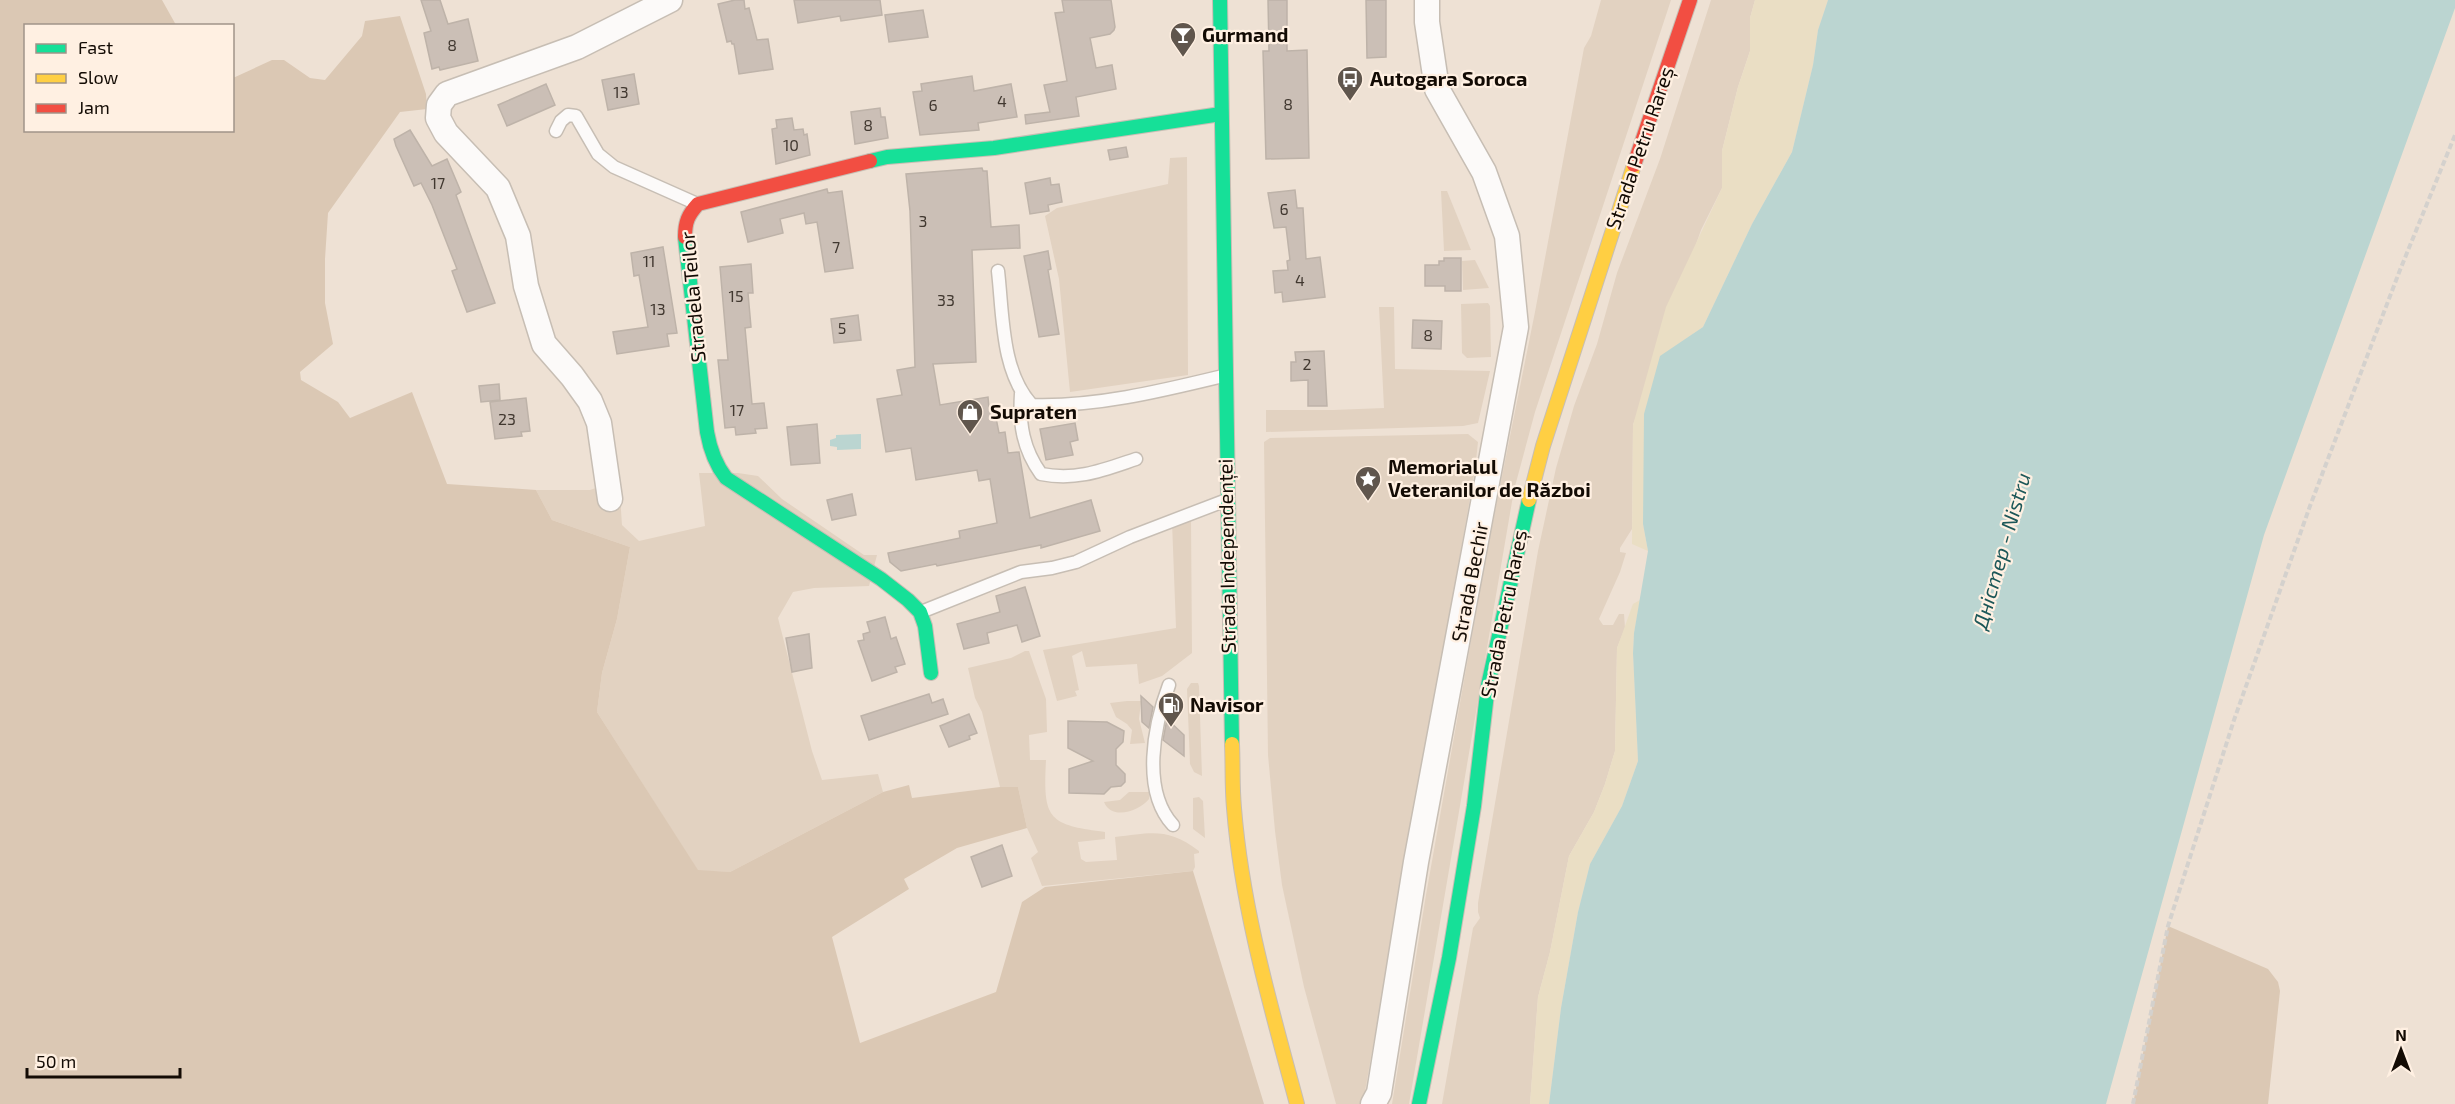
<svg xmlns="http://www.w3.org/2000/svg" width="2455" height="1104" font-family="'Exo 2',sans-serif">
	<rect width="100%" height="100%" fill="#eee1d4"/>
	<!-- green -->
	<g fill="#e2d2c1">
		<path d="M1601,0H1671L1535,412L1514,490L1409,1104H1392L1426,895L1487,551L1535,312L1584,48L1591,36Z"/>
		<path d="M1711,0H1755L1750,18V51L1738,87L1722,151V188L1701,230L1633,425L1632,529L1620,548V552L1626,553L1620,572L1599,619L1603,625H1613L1619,614H1624L1625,628L1617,648L1615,751L1605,784L1594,812L1569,856L1550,952L1538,997L1530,1104H1442L1473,928L1480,918L1478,912V903L1538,551L1556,468L1574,406L1597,344L1617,273L1660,159Z"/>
		<path d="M1187,157L1188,375L1070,392L1059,279L1045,216L1057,208L1168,184L1170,158Z"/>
		<path d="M1441,191H1447L1471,250L1444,251Z"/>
		<path d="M1475,260L1489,288L1463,290L1462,261Z"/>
		<path d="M1488,303L1490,306L1491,357L1467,358L1462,353L1461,304Z"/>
		<path d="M1379,307H1394L1395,369L1490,371L1478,423L1463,426L1266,432V410H1333L1384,408Z"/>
		<path d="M1468,434L1478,442L1475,470L1364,1097L1360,1104H1336L1304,987L1282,885L1275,831L1268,755L1264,442L1270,438Z"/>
		<path d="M699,473H738L758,476L782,499L864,555H877L869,586L814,588L793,592L778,618L812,751L822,780L878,774L883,792L730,872L698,871L597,712L602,673L617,619L630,547L552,520L536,490H590L619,480L622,525L639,541L705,526Z"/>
		<path d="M1191,519L1192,653L1162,676L1139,684L1137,664L1086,667L1082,651L1072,656L1079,690L1075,691L1077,696L1057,701L1043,650L1176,628L1172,522Z"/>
		<path d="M1025,651H1029L1046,699L1047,732L1029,735L1030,760H1046C1043,818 1047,825 1105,832V839L1078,842L1081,859L1086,862L1117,860L1115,837C1152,833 1167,827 1199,851V853L1194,854L1195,867L1193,871L1042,886L1031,858L1038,852L1027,828L1018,787H1000L982,712L975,698L968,668L1011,658Z"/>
		<path d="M1191,683H1198L1199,686L1202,776L1194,772L1190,764L1187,689Z"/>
		<path d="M1127,701H1141L1139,719L1145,743L1130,744L1132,730L1127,724L1116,717L1110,703Z"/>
		<path d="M1129,792H1150L1149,799C1139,811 1112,821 1104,802L1120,800Z"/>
		<path d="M1199,797L1203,801L1205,838L1193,829V798Z"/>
	</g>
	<!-- forest -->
	<g fill="#dbc8b4">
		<path d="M0,0H162L176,25L26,26V130H232L233,78L272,60H284L310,78L325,80L362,36L365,21L400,16L426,94L427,109L400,112L328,213L325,259V303L333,344L300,372L301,380L338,402L350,418L412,392L447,484L536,490L552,520L630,547L617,619L602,673L597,712L698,870L730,872L883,792L909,785L912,798L1000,787H1018L1027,828L957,848L904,879L909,889L832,937L860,1043L996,992L1022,902L1045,887L1193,871L1264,1104H0Z"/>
		<path d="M2168,926L2268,969L2278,982L2280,991L2268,1104H2133Z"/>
	</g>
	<!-- sand -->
	<g fill="#eadec4">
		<path d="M1755,0H1828L1818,30L1813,65L1792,152L1752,224L1703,327L1660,357L1643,524L1648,551L1632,544L1633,425L1666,307L1722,188V151L1738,87L1750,51V18Z"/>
		<path d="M1640,600L1634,633L1633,653L1638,761L1622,806L1590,864L1578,912L1561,1008L1549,1104H1530L1538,997L1550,952L1569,856L1594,812L1605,784L1615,751L1617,648L1633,604Z"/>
	</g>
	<!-- water -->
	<g fill="#bbd5d1">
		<path d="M1828,0H2455V8L2264,535L2106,1104H1549L1561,1008L1578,912L1590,864L1622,806L1638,761L1633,653L1634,633L1648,551L1643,524L1644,414L1660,356L1703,327L1752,224L1792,152L1813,65L1818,30Z"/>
		<path d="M861,434V449L837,450V447L830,446V440L836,438V435Z"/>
	</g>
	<!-- building -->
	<g fill="#cbbfb6" stroke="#beb3a9" stroke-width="1.5">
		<path d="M421,0H440L448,24L468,19L478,61L440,70L439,67L432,69L424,33L431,31Z"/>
		<path d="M735,0H744L745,9L749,8L757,40L768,39L773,69L739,74L734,44H732L731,41L727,42L718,4Z"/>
		<path d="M794,0H880L882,15L841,21L840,16L798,23Z"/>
		<path d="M1062,0H1111L1115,27L1114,30L1110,34L1090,38L1096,68L1112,65L1116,89L1076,97L1079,116L1026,124L1025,115L1050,112L1044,85L1067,81L1055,13L1064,12Z"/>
		<path d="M1268,0H1287V51L1307,50L1309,158L1266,159L1263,51H1269Z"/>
		<path d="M1366,0H1386V57L1367,58Z"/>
		<path d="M923,10L928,37L889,42L885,15Z"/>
		<path d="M634,74L639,104L608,110L602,80Z"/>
		<path d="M972,76L974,91L1011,84L1017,117L978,123L979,130L920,135L913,92L922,91L921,84Z"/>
		<path d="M546,84L555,105L507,126L498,105Z"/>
		<path d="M880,108L881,117H885L888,138L855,144L851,112Z"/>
		<path d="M792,118L794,130L803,129L804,135L807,134L810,155L776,164L772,129L777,128L776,120Z"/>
		<path d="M410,130L432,166L447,159L461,192L456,195L495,303L467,312L452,271L457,269L432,205L421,183L414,186L396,146L394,139Z"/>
		<path d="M1126,147L1128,157L1110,160L1108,150Z"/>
		<path d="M982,168L983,171H987L991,227L1019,225L1020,248L972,250L976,362L933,364L940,405L988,397L989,409L994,408L999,433L1005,432L1008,453L1019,452L1030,518L1091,500L1100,531L1041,548V545L937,566L936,564L901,571L890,562L888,553L960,538L959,531L997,523L990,479L979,481L977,470L916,480L911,448L886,452L877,399L902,395L897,370L915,367L910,211L906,174Z"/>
		<path d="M1050,178L1051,185L1059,184L1062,202L1048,205L1049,211L1030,214L1025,183Z"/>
		<path d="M827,189L828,193L842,191L853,268L825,272L817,222L806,224L804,213L780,219L783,233L748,242L741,212Z"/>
		<path d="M1295,190L1297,208H1303L1306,259L1320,257L1325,297L1283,302L1282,292L1275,293L1273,271L1288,270L1287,261L1290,260L1286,227L1274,228L1268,193Z"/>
		<path d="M663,247L677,333L667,334L669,346L617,354L613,332L648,327L639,275L634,276L631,253Z"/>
		<path d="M1048,251L1051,269L1048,270L1059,334L1039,337L1024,256Z"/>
		<path d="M1444,258H1461V291H1445V286H1425V265H1439V261H1444Z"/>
		<path d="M751,264L753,293H748L751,327L745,328L752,404L764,403L767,428L755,429L756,433L736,435L735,427L725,428L718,360H728L720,267Z"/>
		<path d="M858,315L861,340L834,343L831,319Z"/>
		<path d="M1413,320L1442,321L1441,349L1412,348Z"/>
		<path d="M1324,351L1327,406H1308V380L1291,381V362H1296L1295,352Z"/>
		<path d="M499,384L500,400L481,402L479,386Z"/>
		<path d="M526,398L530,431L521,432L522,436L495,439L490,402Z"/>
		<path d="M1075,423L1078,440L1070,442L1073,455L1046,460L1040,429Z"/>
		<path d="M817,424L820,463L791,465L787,427Z"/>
		<path d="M852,494L856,515L832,520L827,500Z"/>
		<path d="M1025,587L1040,636L1022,642L1017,625L987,633L989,643L964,649L957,624L1000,612L996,596Z"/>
		<path d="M885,617L891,639L896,637L905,664L895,667L897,672L872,681L858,641L864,640L863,634L870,632L867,622Z"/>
		<path d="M809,634L812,668L792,672L786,638Z"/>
		<path d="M929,694L932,703L943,699L948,714L869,740L861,716Z"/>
		<path d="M1141,696L1153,707L1149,728L1142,722Z"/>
		<path d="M969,714L977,733L969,736L970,739L949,747L940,726Z"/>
		<path d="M1167,719L1184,735V756L1163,740Z"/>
		<path d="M1068,721L1107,722L1124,731L1123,742L1116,749V765L1125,774V782L1121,786L1111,787L1104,794L1069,793V769L1093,761L1068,748Z"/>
		<path d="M1002,845L1012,876L982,887L971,857Z"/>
	</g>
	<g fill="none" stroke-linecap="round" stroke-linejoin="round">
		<!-- lane casing -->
		<g stroke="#c7beb4" stroke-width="15">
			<g id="lane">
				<path d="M556,131L561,121L568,115L576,116L598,154L614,167L695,203"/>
				<path d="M998,271C1003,314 1001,372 1032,405C1096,407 1161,391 1223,376"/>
				<path d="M1021,394C1019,424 1023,449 1041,474C1077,481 1103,470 1136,459"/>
				<path d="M921,612L1021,572L1052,568L1076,562L1130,537L1224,501"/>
				<path d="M1169,685C1154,725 1141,790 1173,825"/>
			</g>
		</g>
		<!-- street casing -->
		<g stroke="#c7beb4" stroke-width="27">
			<g id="street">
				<path d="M610,499L599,423L590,401L572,376L544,344L526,286L518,236L498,188L446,133L438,118L439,105L447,94L577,47L670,0"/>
				<path d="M1373,1104L1379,1093L1416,862L1516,327L1507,236L1484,172L1437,89L1427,22V0"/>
			</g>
		</g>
		<!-- fast casing -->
		<g stroke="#c7beb4" stroke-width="16">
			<g id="fast">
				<path d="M1220,0L1232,744"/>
				<path d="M870,161L887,157L994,148L1221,114"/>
				<path d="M685,237L707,432C710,449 715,464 726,478L881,579L908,600L920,612L925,626L931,673"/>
				<path d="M1419,1104L1449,958L1474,806L1488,685L1529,500"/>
			</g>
		</g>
		<!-- slow casing -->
		<g stroke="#c7beb4" stroke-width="16">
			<g id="slow">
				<path d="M1529,500L1543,446L1634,165"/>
				<path d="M1232,744C1233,766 1232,787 1234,808C1242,909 1271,1007 1297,1104"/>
			</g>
		</g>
		<!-- jam casing -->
		<g stroke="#c7beb4" stroke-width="16">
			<g id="jam">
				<path d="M1634,165L1690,0"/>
				<path d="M685,237C685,222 688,215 698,204L870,161"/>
			</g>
		</g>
		<!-- path -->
		<path stroke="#d4d1cd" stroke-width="4" stroke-dasharray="6 3" stroke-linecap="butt" d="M2133,1104L2168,926L2234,720L2310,506L2400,270L2455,135"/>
		<!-- lane -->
		<use href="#lane" stroke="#fcfaf9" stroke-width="12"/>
		<!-- street -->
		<use href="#street" stroke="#fcfaf9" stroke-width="24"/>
		<!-- fast -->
		<use href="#fast" stroke="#16e098" stroke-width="14"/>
		<!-- slow -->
		<use href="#slow" stroke="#ffcf43" stroke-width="14"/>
		<!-- jam -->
		<use href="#jam" stroke="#f24e42" stroke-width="14"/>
	</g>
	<!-- icons -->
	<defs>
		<g id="bar-pin" transform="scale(1.35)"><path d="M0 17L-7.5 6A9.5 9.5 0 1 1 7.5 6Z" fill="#60564d" stroke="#fff0e2"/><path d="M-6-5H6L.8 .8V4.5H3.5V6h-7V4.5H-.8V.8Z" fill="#fff"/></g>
		<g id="bus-pin" transform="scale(1.35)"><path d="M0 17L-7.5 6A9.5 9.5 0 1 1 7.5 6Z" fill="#60564d" stroke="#fff0e2"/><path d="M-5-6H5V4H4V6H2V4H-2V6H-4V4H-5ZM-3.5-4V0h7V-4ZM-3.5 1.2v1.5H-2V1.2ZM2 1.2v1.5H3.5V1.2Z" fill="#fff"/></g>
		<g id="shop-pin" transform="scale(1.35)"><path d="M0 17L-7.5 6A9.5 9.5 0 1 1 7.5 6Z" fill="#60564d" stroke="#fff0e2"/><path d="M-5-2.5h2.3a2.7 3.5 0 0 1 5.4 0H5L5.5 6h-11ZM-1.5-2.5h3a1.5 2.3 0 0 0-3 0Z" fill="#fff"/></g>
		<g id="sight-pin" transform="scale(1.35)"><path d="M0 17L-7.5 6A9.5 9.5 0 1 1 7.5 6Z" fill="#60564d" stroke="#fff0e2"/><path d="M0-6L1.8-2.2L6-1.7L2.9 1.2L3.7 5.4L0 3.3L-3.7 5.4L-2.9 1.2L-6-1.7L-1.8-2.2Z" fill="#fff"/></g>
		<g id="fuel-pin" transform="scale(1.35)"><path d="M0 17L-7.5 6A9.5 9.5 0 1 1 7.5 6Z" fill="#60564d" stroke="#fff0e2"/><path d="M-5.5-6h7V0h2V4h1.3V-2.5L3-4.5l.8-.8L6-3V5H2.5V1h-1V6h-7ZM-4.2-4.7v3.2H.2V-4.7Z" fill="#fff"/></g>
	</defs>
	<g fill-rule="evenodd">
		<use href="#bar-pin" x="1183" y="35"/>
		<use href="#bus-pin" x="1350" y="79"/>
		<use href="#shop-pin" x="970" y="412"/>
		<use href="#sight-pin" x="1368" y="479"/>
		<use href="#fuel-pin" x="1171" y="705"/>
	</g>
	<g text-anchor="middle" stroke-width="4.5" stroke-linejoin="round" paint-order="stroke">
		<!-- number labels -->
		<g font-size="16" fill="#413830">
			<text x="452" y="51">8</text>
			<text x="621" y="98">13</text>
			<text x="1002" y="107">4</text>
			<text x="1288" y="110">8</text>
			<text x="933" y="111">6</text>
			<text x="868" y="131">8</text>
			<text x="791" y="151">10</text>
			<text x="438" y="189">17</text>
			<text x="1284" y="215">6</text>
			<text x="923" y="227">3</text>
			<text x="836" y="253">7</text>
			<text x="649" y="267">11</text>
			<text x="1300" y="286">4</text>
			<text x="736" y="302">15</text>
			<text x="946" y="306">33</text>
			<text x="658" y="315">13</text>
			<text x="842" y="334">5</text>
			<text x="1428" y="341">8</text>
			<text x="1307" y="370">2</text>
			<text x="737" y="416">17</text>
			<text x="507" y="425">23</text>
		</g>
		<!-- poi labels -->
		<g font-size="20" font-weight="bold" fill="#130b04" stroke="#fff0e2" text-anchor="start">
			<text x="1202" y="42">Gurmand</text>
			<text x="1370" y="86">Autogara Soroca</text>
			<text x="990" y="419">Supraten</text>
			<text x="1388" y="474">Memorialul<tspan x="1388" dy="23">Veteranilor de Război</tspan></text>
			<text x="1190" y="712">Navisor</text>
		</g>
		<!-- street labels -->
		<g font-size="20" fill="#130b04" stroke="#fff0e2">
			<text transform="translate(1640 148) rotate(-71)" y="7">Strada Petru Rareș</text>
			<text transform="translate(693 297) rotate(-95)" y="7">Stradela Teilor</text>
			<text transform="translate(1227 556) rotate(-91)" y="7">Strada Independenței</text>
			<text transform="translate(1470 582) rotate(-79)" y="7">Strada Bechir</text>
			<text transform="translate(1504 614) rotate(-79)" y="7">Strada Petru Rareș</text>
		</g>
		<!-- water labels -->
		<g font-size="21" font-style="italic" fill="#1c5758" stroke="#fff0e2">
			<text transform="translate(2002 551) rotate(-74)" y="7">Дністер - Nistru</text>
		</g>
	</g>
	<!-- legend -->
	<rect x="24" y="24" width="210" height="108" fill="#fff0e2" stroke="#a19489" stroke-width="1.5"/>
	<rect x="36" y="44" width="30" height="9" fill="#16e098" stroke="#a19489" stroke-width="1.5"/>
	<text x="78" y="54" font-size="18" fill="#130b04">Fast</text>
	<rect x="36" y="74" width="30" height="9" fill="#ffcf43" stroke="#a19489" stroke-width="1.5"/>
	<text x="78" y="84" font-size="18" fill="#130b04">Slow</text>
	<rect x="36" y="104" width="30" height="9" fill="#f24e42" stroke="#a19489" stroke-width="1.5"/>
	<text x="78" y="114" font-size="18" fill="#130b04">Jam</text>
	<!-- north arrow -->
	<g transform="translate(2401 1050)" stroke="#fff0e2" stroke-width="4.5" paint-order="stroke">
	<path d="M0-4.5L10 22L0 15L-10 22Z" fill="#130b04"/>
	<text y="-9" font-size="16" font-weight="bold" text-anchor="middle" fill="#130b04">N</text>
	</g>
	<!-- scale -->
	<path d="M27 1068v9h153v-9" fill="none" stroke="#130b04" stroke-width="3"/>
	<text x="36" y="1068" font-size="18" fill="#130b04" stroke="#fff0e2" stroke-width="4.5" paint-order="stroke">50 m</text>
</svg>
